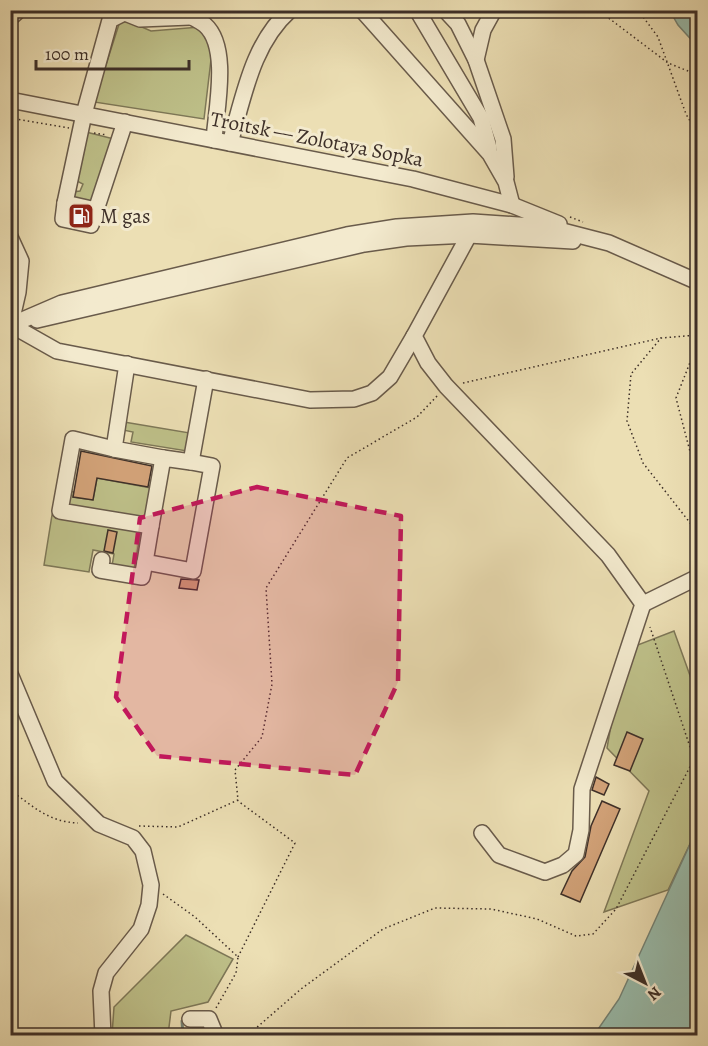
<svg xmlns="http://www.w3.org/2000/svg" width="708" height="1046" font-family="Alegreya,serif">
	<rect width="100%" height="100%" fill="#ecdfb4"/>
	<filter id="stains"><feTurbulence type="fractalNoise" baseFrequency=".00333" numOctaves="4"/><feColorMatrix values="0 0 0 0 .2 0 0 0 0 .09 0 0 0 0 .02 0 0 0 .5 -.17"/></filter>
	<radialGradient id="worn" r=".72"><stop offset=".6" stop-color="#630" stop-opacity="0"/><stop offset="1" stop-color="#630" stop-opacity=".3"/></radialGradient>
	<!-- green -->
	<g fill="#bec089" stroke="#7e7858" stroke-width="1.5">
		<path d="M121,18L151,31L200,27L208,39L212,51L204,119L94,102Z"/>
		<path d="M86,132L114,139L92,202L71,198L72,192L80,191L83,184L75,180Z"/>
		<path d="M124,422L190,433L187,451L131,442L133,432L123,430Z"/>
		<path d="M97,478L151,488L146,520L65,506L67,491L74,492L73,497L93,500Z"/>
		<path d="M52,515L141,530L134,570L112,566L114,554L93,550L89,572L44,565Z"/>
		<path d="M674,631L697,695V829L668,890L604,912L649,791L607,748L616,697L635,646Z"/>
		<path d="M186,935L233,959L208,1002L171,1011L168,1035H112L114,1007Z"/>
	</g>
	<!-- water -->
	<g fill="#99bdad" stroke="#748478" stroke-width="1.5">
		<path d="M670,11H697V46L678,25Z"/>
		<path d="M697,829V1035H594L619,999Z"/>
	</g>
	<g fill="none" stroke-linecap="round" stroke-linejoin="round">
		<!-- stream -->
		<path stroke="#748478" stroke-width="3" d="M182,1021L183,1036"/>
	</g>
	<!-- building -->
	<g fill="#d3a379" stroke="#3d2f28" stroke-width="1.5">
		<path d="M81,451L152,466L148,487L97,478L93,500L73,497Z"/>
		<path d="M108,530L117,532L113,553L104,551Z"/>
		<path d="M181,579L199,580L197,590L179,588Z"/>
		<path d="M627,732L643,739L630,771L614,765Z"/>
		<path d="M596,777L609,784L604,795L592,790Z"/>
		<path d="M602,801L620,809L580,902L561,894L572,871L585,857L591,826Z"/>
	</g>
	<g fill="none" stroke-linecap="round" stroke-linejoin="round">
		<!-- minor casing -->
		<g stroke="#695b4b" stroke-width="18">
			<g id="minor">
				<path d="M181,10C188,16 198,19 205,25C230,47 216,110 214,140"/>
				<path d="M362,10L490,154L506,182L512,205"/>
				<path d="M417,10L481,118L489,148"/>
				<path d="M445,10L458,24L476,60L503,139L506,177"/>
				<path d="M125,13L140,19L190,17"/>
				<path d="M10,18L19,10"/>
				<path d="M476,60L483,30L494,10"/>
				<path d="M10,100L413,179L512,205L559,224"/>
				<path d="M125,122L96,210L65,203L84,114L110,20L130,10"/>
				<path d="M230,143C244,96 252,44 290,10"/>
				<path d="M65,203L63,219L91,225L96,210"/>
				<path d="M469,235L414,336L428,363L446,386L608,555L643,604L582,789L581,830L576,854L563,865L545,872L499,855L482,833"/>
				<path d="M10,237L21,261L18,292L10,327"/>
				<path d="M37,320L364,244L406,238L469,235L573,241"/>
				<path d="M11,325L62,303L347,235L397,227L473,222L547,227L609,243L698,282"/>
				<path d="M11,325L57,351L310,400L354,399L372,393L390,377L414,336"/>
				<path d="M127,364L114,449L163,458"/>
				<path d="M114,449L73,439L60,511L151,526L163,458L191,462L206,379"/>
				<path d="M151,526L145,562L193,571L212,466L191,462"/>
				<path d="M102,560L100,570L142,577L145,562"/>
				<path d="M643,604L698,577"/>
				<path d="M10,674L55,781L99,824L133,838L143,851L151,885L149,905L141,929L106,973L101,991L103,1036"/>
				<path d="M190,1019H209L216,1036"/>
			</g>
		</g>
		<!-- path -->
		<g stroke="#3d2f28" stroke-width="1.5" stroke-dasharray="1.5 3" stroke-linecap="butt">
			<path d="M598,10L668,63L698,75"/>
			<path d="M638,10L658,37L686,114L698,135"/>
			<path d="M10,118L69,128"/>
			<path d="M94,133L107,135"/>
			<path d="M698,176L691,192L693,231L698,241"/>
			<path d="M570,217L583,222"/>
			<path d="M698,335L661,338L631,374L627,421L643,463L698,533"/>
			<path d="M698,353L691,360L676,398L698,482"/>
			<path d="M463,383L661,338"/>
			<path d="M10,790C33,806 48,822 78,823"/>
			<path d="M139,826L178,827L238,800L235,770L262,737L272,684L266,588L347,458L417,417L438,395"/>
			<path d="M163,894L195,917L238,957L236,973L216,1008"/>
			<path d="M238,957L295,843L238,801"/>
			<path d="M247,1036L301,989L383,929L435,908L491,909L537,919L576,936L593,934L616,909L694,759L650,627"/>
		</g>
		<!-- minor -->
		<use href="#minor" stroke="#f3eace" stroke-width="15"/>
	</g>
	<!-- marked area -->
	<path fill="#c2185b" fill-opacity="0.2" stroke="#c2185b" stroke-width="4.5" stroke-dasharray="12 8" stroke-linejoin="round" d="M257,487L401,516L398,682L355,775L157,756L116,697L140,518Z"/>
	<!-- icons -->
	<defs>
		<g id="fuel-square" transform="scale(1.35)"><rect x="-9" y="-9" width="18" height="18" rx="4" fill="#8f2418" stroke="#f3eace"/><path d="M-5.5-6h7V0h2V4h1.3V-2.5L3-4.5l.8-.8L6-3V5H2.5V1h-1V6h-7ZM-4.2-4.7v3.2H.2V-4.7Z" fill="#fff"/></g>
	</defs>
	<g fill-rule="evenodd">
		<use href="#fuel-square" x="81" y="216"/>
	</g>
	<g text-anchor="middle" stroke-width="6" stroke-linejoin="round" paint-order="stroke">
		<!-- street labels -->
		<g font-size="21" fill="#3d2f28" stroke="#f3eace">
			<text transform="translate(317 139) rotate(11)" y="7">Troitsk — Zolotaya Sopka</text>
		</g>
		<!-- poi labels -->
		<g font-size="21" fill="#3d2f28" stroke="#f3eace" text-anchor="start">
			<text x="100" y="223">M gas</text>
		</g>
	</g>
	<!-- margin -->
	<rect width="708" height="1046" fill="none" stroke="#ecdfb4" stroke-width="36"/>
	<rect x="12" y="12" width="684" height="1022" fill="none" stroke="#3d2f28" stroke-width="3"/>
	<rect x="18" y="18" width="672" height="1010" fill="none" stroke="#3d2f28" stroke-width="1.5"/>
	<!-- north arrow -->
	<g transform="translate(645 983) rotate(138)" stroke="#f3eace" stroke-width="4.5" paint-order="stroke">
	<path d="M0-4.5L10 22L0 15L-10 22Z" fill="#3d2f28"/>
	<text y="-9" font-size="16" font-weight="bold" text-anchor="middle" fill="#3d2f28">N</text>
	</g>
	<!-- scale -->
	<path d="M36 60v9h153v-9" fill="none" stroke="#3d2f28" stroke-width="3"/>
	<text x="45" y="60" font-size="18" fill="#3d2f28" stroke="#f3eace" stroke-width="4.5" paint-order="stroke">100 m</text>
	<rect width="100%" height="100%" filter="url(#stains)"/>
	<rect width="100%" height="100%" fill="url(#worn)"/>
</svg>
